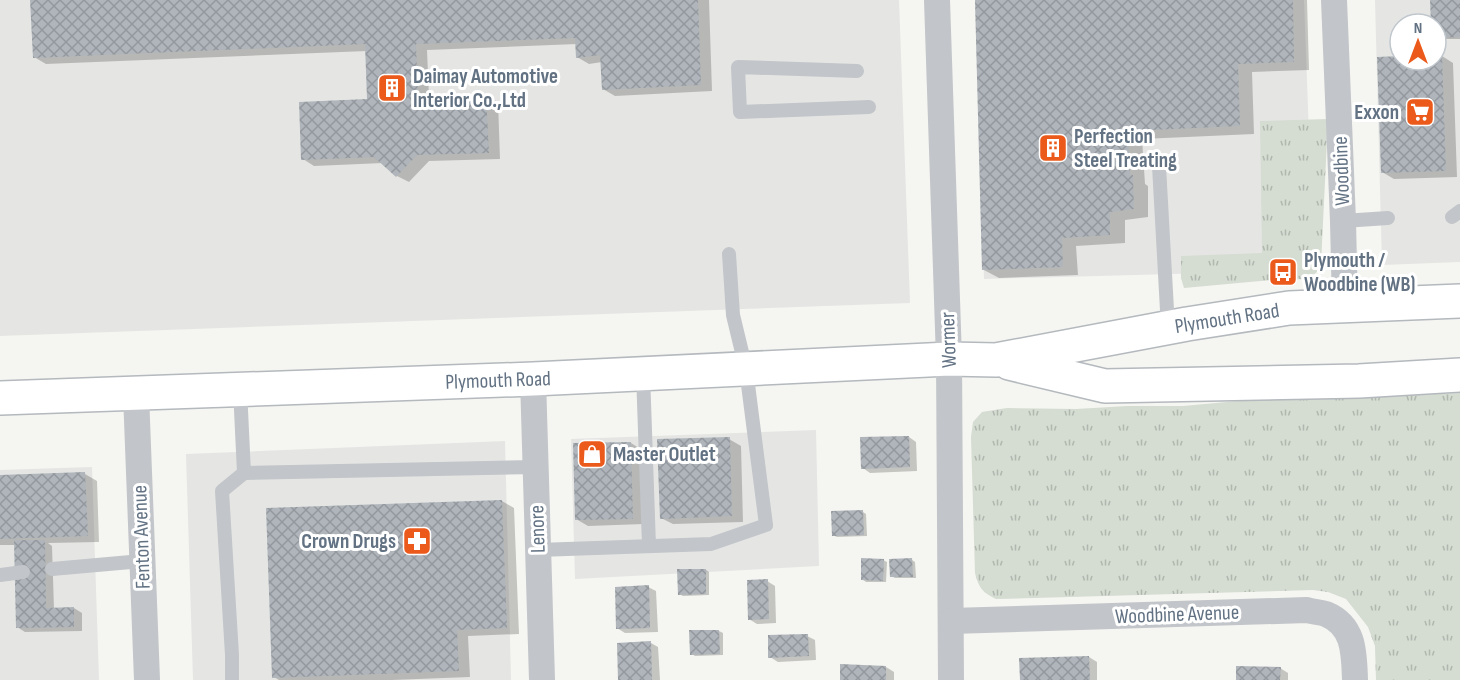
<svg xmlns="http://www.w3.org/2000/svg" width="1460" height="680" font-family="'Sofia Sans Condensed',sans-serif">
	<defs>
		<pattern id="grass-tufts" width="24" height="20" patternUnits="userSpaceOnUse" patternTransform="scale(1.5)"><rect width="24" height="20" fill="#d5dcd1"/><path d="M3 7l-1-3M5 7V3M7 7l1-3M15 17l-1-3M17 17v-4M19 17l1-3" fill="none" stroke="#b0b7af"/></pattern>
		<pattern id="building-cross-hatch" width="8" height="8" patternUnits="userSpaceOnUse" patternTransform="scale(1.5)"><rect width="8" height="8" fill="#afb5bb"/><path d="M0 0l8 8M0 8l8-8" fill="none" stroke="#92989d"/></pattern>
	</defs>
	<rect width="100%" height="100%" fill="#f5f5f1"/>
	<!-- built -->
	<g fill="#e5e6e4" fill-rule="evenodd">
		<path d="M0,0H899L910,303L0,336Z"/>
		<path d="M975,0H1304L1314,270L984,279Z"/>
		<path d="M1375,0H1460V262L1382,265ZM1400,24H1436V60H1400Z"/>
		<path d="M816,430L819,566L575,579L571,439Z"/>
		<path d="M505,441L511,680H193L186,454Z"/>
		<path d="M92,467L99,680H0V470Z"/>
	</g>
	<!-- grass -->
	<g fill="url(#grass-tufts)">
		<path d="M1328,119L1321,264L1316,273L1306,279L1271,280L1184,288L1181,278V256L1262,253L1260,121Z"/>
		<path d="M1460,393V680H1376L1375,646L1368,627L1346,599L1328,592L1313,590L996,599C982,592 979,588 975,573L971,437L973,422L982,412L1007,408L1076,409L1128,406H1183L1260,399L1331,398Z"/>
	</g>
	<!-- shadow -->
	<g fill="#0003">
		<path d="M32,0H709L712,91L615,96L603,89L602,62L589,64L577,57V44L427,50L429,97L486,95L498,102L500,159L429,161L409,182L397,176L383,163L314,166L303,159L369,101L367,51L46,64L34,57Z"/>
		<path d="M977,0H1307L1309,70L1252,72L1254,134L1142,139L1145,184L1148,186V217L1125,220V243L1076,246L1078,275L999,278L984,270Z"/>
		<path d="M1432,0H1460V39H1436V24H1433Z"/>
		<path d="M1436,56H1442L1453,63L1457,177L1394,179L1382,172L1400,57V60H1436Z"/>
		<path d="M909,437L916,442L917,471L870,473L863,468Z"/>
		<path d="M729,439L741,446L743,522L673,524L661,518Z"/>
		<path d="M631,443L642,450L644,524L588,526L576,519Z"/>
		<path d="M85,474L97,481L99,542L48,543L52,546L54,609L74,608L82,613V631L25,632L17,627L16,545H0V477Z"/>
		<path d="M502,501L514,508L519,634L468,636L470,677L392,680H279L274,677L268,510Z"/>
		<path d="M863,512L866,514L867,536L837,537L833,535Z"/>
		<path d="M883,560L887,562L886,582H866L862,579Z"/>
		<path d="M912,560L915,562L916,578H895L891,576Z"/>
		<path d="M706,570L709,572V595L683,596L679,594Z"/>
		<path d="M767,581L775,586L776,623L757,624L749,619Z"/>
		<path d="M648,587L656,591L658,632L625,633L617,628Z"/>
		<path d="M719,631L723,633V655L695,656L692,654Z"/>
		<path d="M807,636L815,640L816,660L778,662L770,657Z"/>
		<path d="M651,643L658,647L660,680H620Z"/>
		<path d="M1089,657L1097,662V680H1021Z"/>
		<path d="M886,667L894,672V680H841Z"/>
		<path d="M1280,668L1288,673V680H1238Z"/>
	</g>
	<!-- building -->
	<g fill="url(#building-cross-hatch)">
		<path d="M30,0H698L701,85L602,90L600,55L576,58L575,38L416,44L418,96L486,94L489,153L417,155L396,177L374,157L301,160L299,102L367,99L365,44L33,58Z"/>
		<path d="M975,0H1293L1294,62L1238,64L1240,126L1128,131L1130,175H1133L1134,209L1110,212V235L1062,238L1063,267L982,270Z"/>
		<path d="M1430,0H1460V37L1436,38V24H1431Z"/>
		<path d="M1436,55H1442L1446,171L1381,173L1377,57L1400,56V60H1436Z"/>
		<path d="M909,436L910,467L861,469L860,437Z"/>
		<path d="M730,437L732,516L660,519L657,439Z"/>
		<path d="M631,442L633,519L575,520L573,443Z"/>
		<path d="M85,472L88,536L0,539V475Z"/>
		<path d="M502,500L507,628L457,630L459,671L272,678L266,508Z"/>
		<path d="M863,510L864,535L832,536L831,511Z"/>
		<path d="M14,540H45L46,608L74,607V627L16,628Z"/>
		<path d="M861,558L884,559L883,581L861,580Z"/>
		<path d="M912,558L913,577H890L889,559Z"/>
		<path d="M677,569H706V594L678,595Z"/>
		<path d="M768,579L769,619L748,620L747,580Z"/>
		<path d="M649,585L650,628L616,629L615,587Z"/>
		<path d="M689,630H719L720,654L690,655Z"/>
		<path d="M808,634L809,656L768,658V635Z"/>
		<path d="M651,641L652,680H618L617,643Z"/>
		<path d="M1089,656L1090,680H1020L1019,658Z"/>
		<path d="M840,664L886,666V680H840Z"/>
		<path d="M1236,666L1281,667L1280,680H1236Z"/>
	</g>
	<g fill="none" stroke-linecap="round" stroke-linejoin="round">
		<!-- secondary casing -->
		<g stroke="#b4b9be" stroke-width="36">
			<g id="secondary">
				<path d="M1009,363L1105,386L1359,381L1460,375"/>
				<path d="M0,398L533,379L949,359L996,360L1187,324L1289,308L1460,301"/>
			</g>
		</g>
		<!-- service -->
		<g stroke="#c2c5c9" stroke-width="14">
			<path d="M857,71L738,67L740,112L869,107"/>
			<path d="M1159,166L1168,328"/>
			<path d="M1452,217L1460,211"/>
			<path d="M1343,221L1388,218"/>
			<path d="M643,373L649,546"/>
			<path d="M240,389L244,473L535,467"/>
			<path d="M538,550L711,544L766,525L746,369L733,315L729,254"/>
			<path d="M52,569L142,561"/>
			<path d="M0,575L23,572"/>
			<path d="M232,680V655L222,491L244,473"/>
		</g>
		<!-- minor -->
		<g stroke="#c2c5c9" stroke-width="26">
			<path d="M937,0L949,359L951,680"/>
			<path d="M1334,0L1343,221L1345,307"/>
			<path d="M533,379L542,680"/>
			<path d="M136,394L147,680"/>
			<path d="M951,621L1307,610C1313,612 1320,612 1326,614C1355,626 1354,654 1355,680"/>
		</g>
		<!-- secondary -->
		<use href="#secondary" stroke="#fff" stroke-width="33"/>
	</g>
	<!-- icons -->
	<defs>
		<g id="building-square" transform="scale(1.5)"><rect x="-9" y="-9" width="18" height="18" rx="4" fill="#eb5a1b" stroke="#fff"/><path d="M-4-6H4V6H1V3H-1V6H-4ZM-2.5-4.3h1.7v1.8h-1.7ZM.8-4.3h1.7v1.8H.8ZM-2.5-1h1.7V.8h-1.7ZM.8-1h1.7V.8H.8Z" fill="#fff"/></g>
		<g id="supermarket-square" transform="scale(1.5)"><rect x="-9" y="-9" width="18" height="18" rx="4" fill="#eb5a1b" stroke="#fff"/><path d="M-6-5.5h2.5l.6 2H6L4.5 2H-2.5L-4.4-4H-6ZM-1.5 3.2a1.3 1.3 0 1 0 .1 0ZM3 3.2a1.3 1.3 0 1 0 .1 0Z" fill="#fff"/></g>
		<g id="bus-square" transform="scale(1.5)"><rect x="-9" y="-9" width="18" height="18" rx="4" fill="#eb5a1b" stroke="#fff"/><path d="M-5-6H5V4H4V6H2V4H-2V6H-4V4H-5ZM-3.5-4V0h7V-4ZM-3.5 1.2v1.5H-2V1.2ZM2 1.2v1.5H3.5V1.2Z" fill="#fff"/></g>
		<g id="shop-square" transform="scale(1.5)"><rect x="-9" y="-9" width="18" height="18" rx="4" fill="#eb5a1b" stroke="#fff"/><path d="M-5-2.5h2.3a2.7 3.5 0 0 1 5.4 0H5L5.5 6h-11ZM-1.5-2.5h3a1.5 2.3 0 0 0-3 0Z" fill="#fff"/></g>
		<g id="pharmacy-square" transform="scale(1.5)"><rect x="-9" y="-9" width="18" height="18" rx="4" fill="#eb5a1b" stroke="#fff"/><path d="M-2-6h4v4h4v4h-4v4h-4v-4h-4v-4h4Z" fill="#fff"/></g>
	</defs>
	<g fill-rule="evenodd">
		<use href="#building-square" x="392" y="88"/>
		<use href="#supermarket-square" x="1420" y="112"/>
		<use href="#building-square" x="1053" y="148"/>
		<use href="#bus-square" x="1283" y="272"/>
		<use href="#shop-square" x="592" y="454"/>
		<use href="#pharmacy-square" x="417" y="541"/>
	</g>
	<g text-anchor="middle" stroke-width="6" stroke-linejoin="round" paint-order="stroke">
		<!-- poi labels -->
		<g font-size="21" font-weight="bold" fill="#627283" stroke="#fff" text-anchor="start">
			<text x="413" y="83">Daimay Automotive<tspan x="413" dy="24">Interior Co.,Ltd</tspan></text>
			<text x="1399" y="119" text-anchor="end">Exxon</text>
			<text x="1074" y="143">Perfection<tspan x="1074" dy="24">Steel Treating</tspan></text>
			<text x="1304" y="267">Plymouth /<tspan x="1304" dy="24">Woodbine (WB)</tspan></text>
			<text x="613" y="461">Master Outlet</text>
			<text x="396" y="548" text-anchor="end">Crown Drugs</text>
		</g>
		<!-- street labels -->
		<g font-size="21" fill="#627283" stroke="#fff">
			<text transform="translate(1341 171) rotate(-92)" y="7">Woodbine</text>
			<text transform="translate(1227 318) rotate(-9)" y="7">Plymouth Road</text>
			<text transform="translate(948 340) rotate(-92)" y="7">Wormer</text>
			<text transform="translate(498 380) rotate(-2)" y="7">Plymouth Road</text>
			<text transform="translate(537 529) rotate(-92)" y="7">Lenore</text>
			<text transform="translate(141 537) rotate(-92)" y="7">Fenton Avenue</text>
			<text transform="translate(1177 614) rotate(-2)" y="7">Woodbine Avenue</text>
		</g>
	</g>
	<!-- north arrow -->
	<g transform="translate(1418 42)"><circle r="28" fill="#ffffff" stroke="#c0c7cd" stroke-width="1.5"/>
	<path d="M0-4.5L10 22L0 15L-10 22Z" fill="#eb5a1b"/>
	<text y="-9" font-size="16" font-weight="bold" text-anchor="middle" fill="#627283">N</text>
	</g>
</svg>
